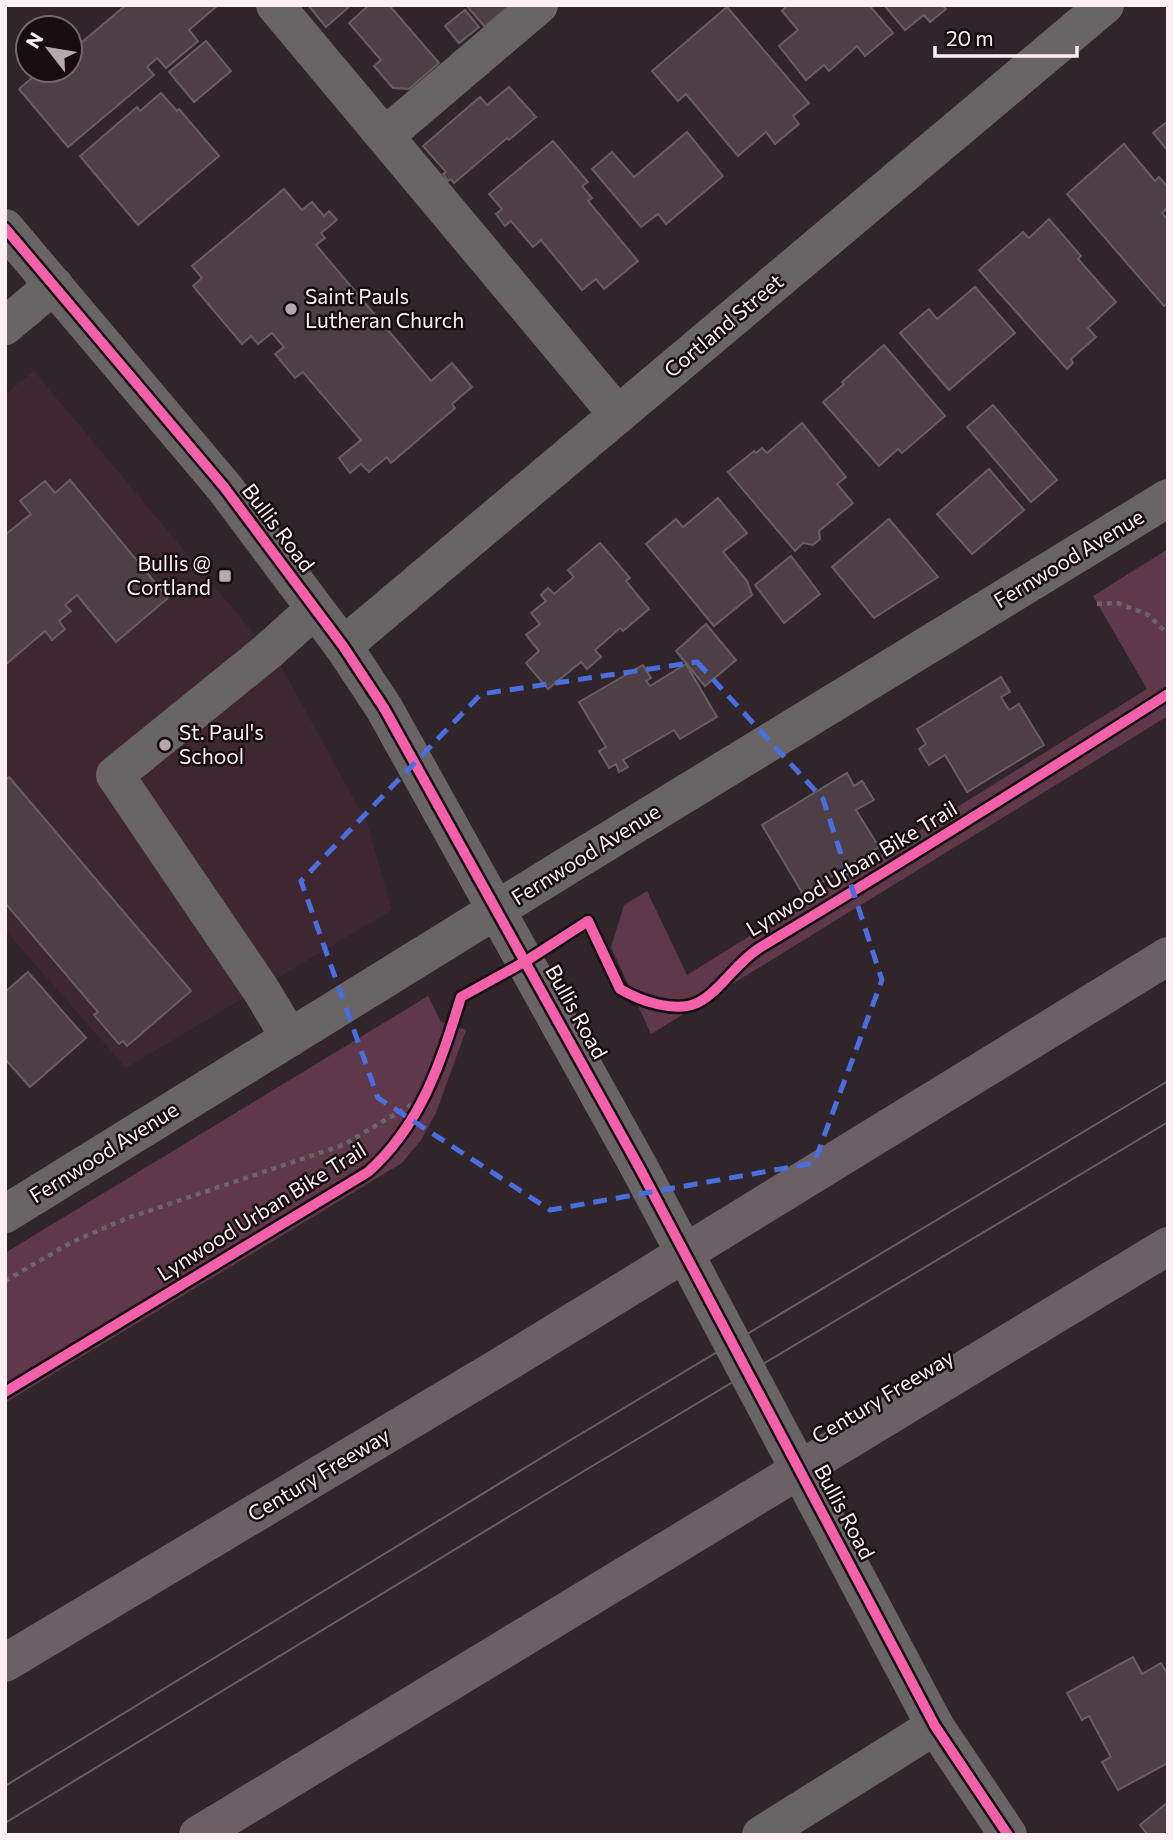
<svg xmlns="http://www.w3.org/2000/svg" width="1173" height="1840" font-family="Commissioner,sans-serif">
	<rect width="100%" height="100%" fill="#2f252a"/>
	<!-- built -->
	<path fill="#3f2732" d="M34,371L281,666L367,823L392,910L126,1068L5,930V395Z"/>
	<!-- green -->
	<g fill="#5f394b">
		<path d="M1168,549V716L651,1034L611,947L624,905L647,891L687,975L1147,689L1093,596Z"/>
		<path d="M428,996L441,1022L466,1030L436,1113L421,1140L402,1163L5,1403V1253Z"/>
	</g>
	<!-- building -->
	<g fill="#4e3e46" stroke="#675d62" stroke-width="2">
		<path d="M126,5H218L189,30L198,41L166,68L157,58L147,67L154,75L68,147L19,89L41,70H70V45L77,39L81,43Z"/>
		<path d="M308,5H351L326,27Z"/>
		<path d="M369,5H389L439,63L409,89L393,88L374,66L381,60L349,23Z"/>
		<path d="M466,5H510L485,27Z"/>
		<path d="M788,5H869L893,33L865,56L857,46L829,71L824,65L806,80L779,46L798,30L782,11Z"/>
		<path d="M884,5H942L946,9L930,22L924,15L905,30Z"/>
		<path d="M727,7L809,103L793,116L799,124L775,144L766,132L738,156L686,94L678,101L652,71Z"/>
		<path d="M465,10L479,27L459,43L445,26Z"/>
		<path d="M206,41L231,71L194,102L169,72Z"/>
		<path d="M509,87L536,117L509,140L507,138L454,183L451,179L448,181L443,174L446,172L423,146L480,97L487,105Z"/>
		<path d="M161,93L177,111L179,109L219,156L138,225L80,156L137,107L140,111Z"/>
		<path d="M1168,121V151L1153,133Z"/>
		<path d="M687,132L723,176L666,224L658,214L641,227L592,169L612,152L634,177Z"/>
		<path d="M553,141L588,182L582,186L592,198L588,201L638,261L604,289L596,279L582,290L541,240L533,247L511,221L505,226L496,214L502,209L489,194Z"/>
		<path d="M1124,144L1155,181L1159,177L1168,187V207L1162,213L1168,220V303L1164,306L1067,194Z"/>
		<path d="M284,189L302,210L312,202L324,216L329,211L337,220L321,233L325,238L316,245L431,381L452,363L472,387L452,404L455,408L391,463L387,457L369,472L361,464L350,473L339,458L361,440L303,372L295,378L275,354L284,347L272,333L258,344L251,336L242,344L193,286L202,278L192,266Z"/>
		<path d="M1049,219L1081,256L1078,259L1116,302L1088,328L1096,337L1071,359L1073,363L1067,369L979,270L1023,232L1029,238Z"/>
		<path d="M975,287L1015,333L949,390L900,333L929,309L937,319Z"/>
		<path d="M884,345L945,416L902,453L898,449L879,466L823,402L844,384L842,382Z"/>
		<path d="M993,405L1057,480L1031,502L967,427Z"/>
		<path d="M802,423L846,477L837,484L853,503L819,531L820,539L813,545L803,543L795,551L728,472L754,451L756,453L762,448L767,453Z"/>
		<path d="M989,469L1024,510L972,554L937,514Z"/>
		<path d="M70,480L168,598L116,642L77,595L65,605L71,611L59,621L65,629L52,640L45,631L5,665V535L31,514L20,501L45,481L55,493Z"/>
		<path d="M718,498L747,533L723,552L747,581L752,595L714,626L646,544L676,519L683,527Z"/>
		<path d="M889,519L938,577L874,618L832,567Z"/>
		<path d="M600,543L630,578L626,581L649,609L623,631L620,628L595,650L601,657L587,669L581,662L548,689L526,663L539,651L526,635L540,624L531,613L546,601L541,595L548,588L554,594L574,577L568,570Z"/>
		<path d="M791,556L820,594L784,623L755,585Z"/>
		<path d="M706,624L736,660L705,686L676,651Z"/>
		<path d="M686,664L717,717L680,739L674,730L623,760L628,767L619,772L616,764L609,768L599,751L606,747L579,702L643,665L651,678L646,681L650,686Z"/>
		<path d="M1001,677L1010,692L1001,697L1009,710L1019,704L1044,745L967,792L945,755L929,765L919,749L926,744L917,729Z"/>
		<path d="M847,773L854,786L862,781L874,800L856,810L879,847L803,894L762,825Z"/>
		<path d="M9,777L191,991L127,1046L123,1041L119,1044L94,1015L98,1012L5,903V780Z"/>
		<path d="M28,972L86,1038L30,1087L5,1059V992Z"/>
		<path d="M1133,1657L1142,1674L1161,1663L1168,1675V1763L1118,1790L1102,1762L1111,1757L1089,1716L1082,1720L1067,1693Z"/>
		<path d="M1168,1802V1835H1148L1140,1825Z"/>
	</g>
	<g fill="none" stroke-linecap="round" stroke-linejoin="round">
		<!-- path -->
		<g stroke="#6a6567" stroke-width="4.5" stroke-dasharray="5 5" stroke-linecap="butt">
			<path d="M1097,604L1117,603L1147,614L1168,634"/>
			<path d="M5,1281L72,1242L125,1219L343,1145L426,1096"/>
		</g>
		<!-- minor -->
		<g stroke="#696566" stroke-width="38">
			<path d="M275,5L618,415"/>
			<path d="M385,136L539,5"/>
			<path d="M5,228L224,487L343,646L384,708L639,1167L935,1726L1008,1835"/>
			<path d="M5,326L54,285"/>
			<path d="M343,646L1105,5"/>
			<path d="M290,1038L261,990L115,775L267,652L315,609"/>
			<path d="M5,1214L559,871L1168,498"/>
			<path d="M761,1835L935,1726"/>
		</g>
		<!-- highway -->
		<g stroke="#696166" stroke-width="38">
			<path d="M5,1663L511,1360L1168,956"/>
			<path d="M198,1835L1168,1246"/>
		</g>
		<!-- tram -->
		<g stroke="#666164" stroke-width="2">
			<path d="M5,1786L564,1444L1168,1081"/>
			<path d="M5,1823L579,1474L1168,1122"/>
		</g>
		<!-- cycleway casing -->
		<g stroke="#160d11" stroke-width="15">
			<g id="cycleway">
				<path d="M5,228L224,487L343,646L384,708L639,1167L935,1726L1008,1835"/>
				<path d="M5,1392L368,1172C421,1125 441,1062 461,997L526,961L588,921L620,989C640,1001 675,1013 697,1003C720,992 736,962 761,947C898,865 1033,780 1168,694"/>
			</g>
		</g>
		<!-- cycleway -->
		<use href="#cycleway" stroke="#f560ab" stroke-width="10"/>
	</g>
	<!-- marked area -->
	<path fill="none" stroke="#4a6ede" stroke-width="5" stroke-dasharray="14 9" stroke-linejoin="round" d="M697,662L823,799L882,980L814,1163L550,1210L378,1098L301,881L481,694Z"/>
	<!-- markers -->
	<g fill="#b6a8ae" stroke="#160d11" stroke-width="2.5">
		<circle cx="291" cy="309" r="7"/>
		<rect x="218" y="569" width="14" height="14" rx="3.5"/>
		<circle cx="165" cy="745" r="7"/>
	</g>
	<g text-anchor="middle" stroke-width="5" stroke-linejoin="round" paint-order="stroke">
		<!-- poi labels -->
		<g font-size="21" fill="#feeff5" stroke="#160d11" text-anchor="start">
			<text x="305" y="304">Saint Pauls<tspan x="305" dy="24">Lutheran Church</tspan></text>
			<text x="211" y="571" text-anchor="end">Bullis @<tspan x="211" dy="24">Cortland</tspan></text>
			<text x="179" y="740">St. Paul's<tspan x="179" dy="24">School</tspan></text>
		</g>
		<!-- street labels -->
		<g font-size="21" fill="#feeff5" stroke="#160d11">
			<text transform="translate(724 326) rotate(-40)" y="7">Cortland Street</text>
			<text transform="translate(278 528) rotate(53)" y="7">Bullis Road</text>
			<text transform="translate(1069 559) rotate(-31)" y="7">Fernwood Avenue</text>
			<text transform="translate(586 855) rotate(-32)" y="7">Fernwood Avenue</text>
			<text transform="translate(852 869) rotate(-31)" y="7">Lynwood Urban Bike Trail</text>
			<text transform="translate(576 1012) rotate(61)" y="7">Bullis Road</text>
			<text transform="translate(104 1153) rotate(-32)" y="7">Fernwood Avenue</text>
			<text transform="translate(262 1212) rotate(-32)" y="7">Lynwood Urban Bike Trail</text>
			<text transform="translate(883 1397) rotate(-31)" y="7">Century Freeway</text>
			<text transform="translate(319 1475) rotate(-31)" y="7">Century Freeway</text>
			<text transform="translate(844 1512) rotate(62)" y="7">Bullis Road</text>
		</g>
	</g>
	<!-- border -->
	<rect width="1173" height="1840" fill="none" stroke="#feeff5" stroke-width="14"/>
	<!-- north arrow -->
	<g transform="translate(49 49) rotate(301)"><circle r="33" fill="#160d11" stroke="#73676c" stroke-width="2"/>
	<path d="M0-5L12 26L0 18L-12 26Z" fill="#b6a8ae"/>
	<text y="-10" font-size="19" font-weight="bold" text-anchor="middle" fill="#feeff5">N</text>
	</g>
	<!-- scale -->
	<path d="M935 46v10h142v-10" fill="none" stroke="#feeff5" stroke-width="3.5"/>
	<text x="946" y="46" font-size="21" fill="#feeff5" stroke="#160d11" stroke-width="5" paint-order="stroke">20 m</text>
</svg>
